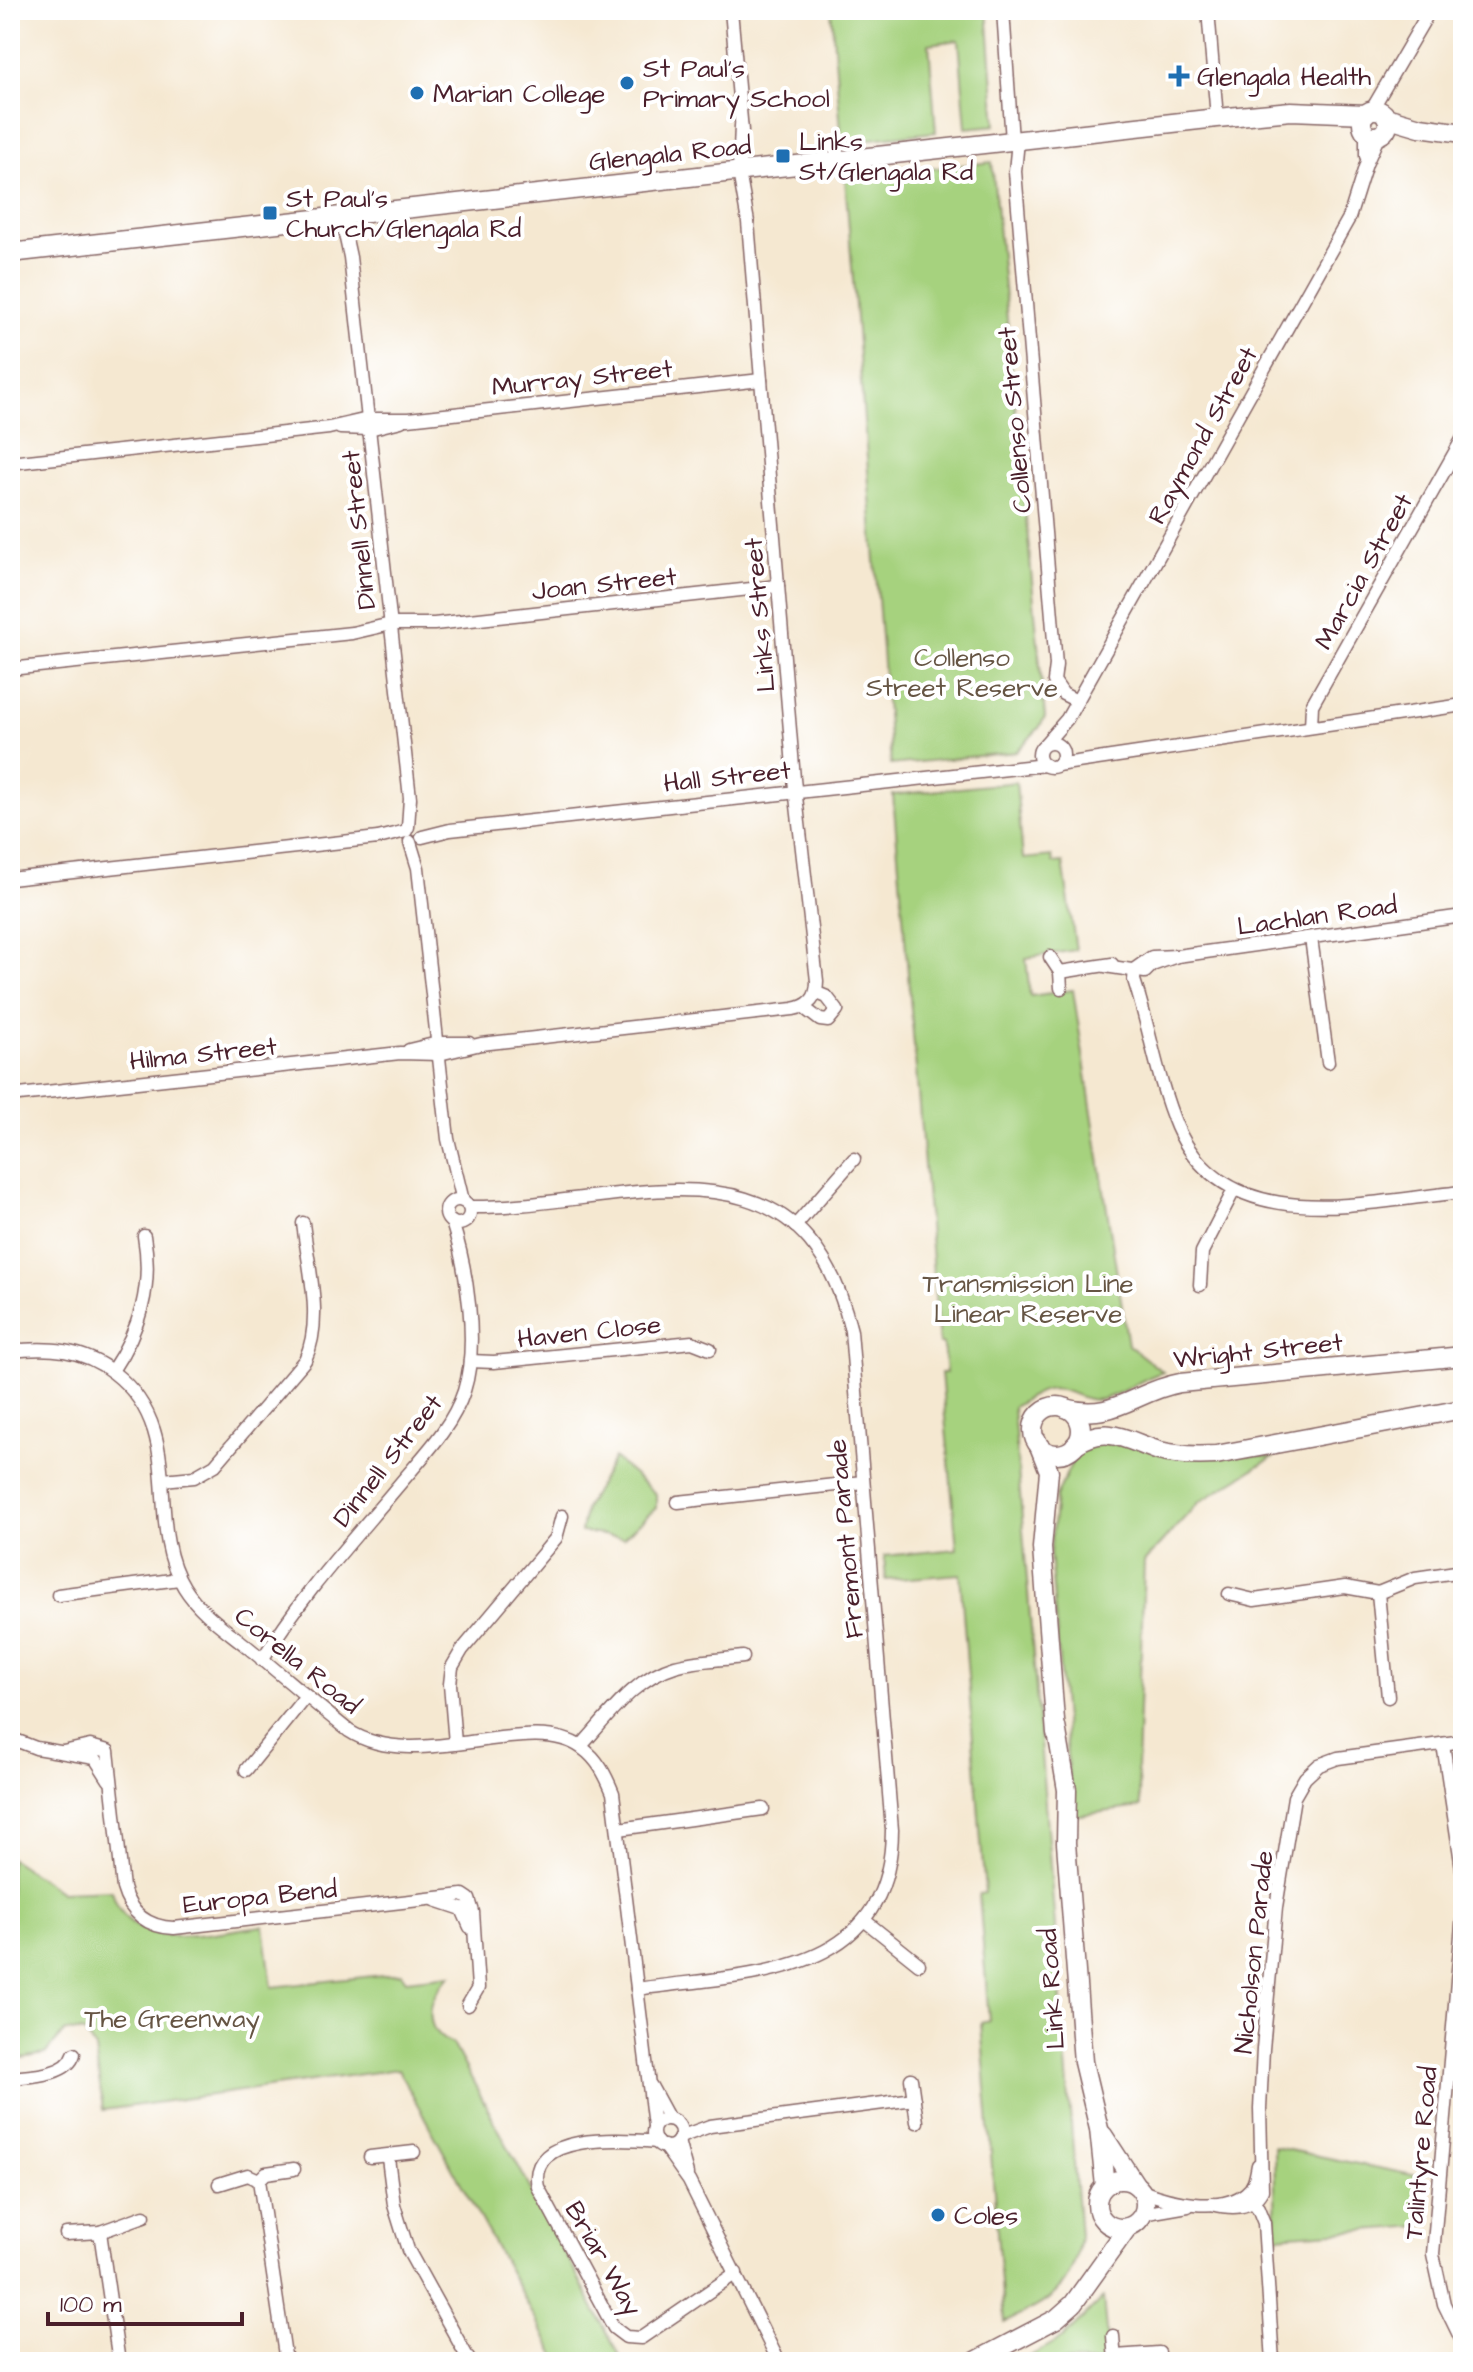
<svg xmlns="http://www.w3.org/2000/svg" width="1473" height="2372" font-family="'Architects Daughter',sans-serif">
	<rect width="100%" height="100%" fill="#fff"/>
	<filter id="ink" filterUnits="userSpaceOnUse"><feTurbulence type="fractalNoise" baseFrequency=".0125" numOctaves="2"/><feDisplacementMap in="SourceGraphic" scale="16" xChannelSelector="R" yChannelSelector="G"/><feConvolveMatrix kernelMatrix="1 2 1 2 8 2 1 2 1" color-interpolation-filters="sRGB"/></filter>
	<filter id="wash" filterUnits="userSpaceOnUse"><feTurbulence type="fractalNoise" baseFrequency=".006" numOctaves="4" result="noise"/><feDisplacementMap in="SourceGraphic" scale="32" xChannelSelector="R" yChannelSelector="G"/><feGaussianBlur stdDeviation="1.8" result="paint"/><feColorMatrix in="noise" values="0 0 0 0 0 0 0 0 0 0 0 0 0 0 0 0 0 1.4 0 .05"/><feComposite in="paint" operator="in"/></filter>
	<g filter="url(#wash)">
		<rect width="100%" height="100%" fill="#f5e8d1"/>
		<!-- green -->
		<g fill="#a6d27e" stroke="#787854" stroke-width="2">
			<path d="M831,10H987L996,125L966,128L959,40L929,44L936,132L842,142Z"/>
			<path d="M992,162L1045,717L1039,728L1016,752L891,765L845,178Z"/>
			<path d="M1016,782L1023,859L1052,856L1053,863L1063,862L1076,950L1026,958L1030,996L1073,990L1128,1345L1163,1372C1142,1378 1126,1392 1106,1398C1084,1406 1068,1385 1046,1390C1035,1392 1023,1401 1013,1407L1080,2236C1073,2290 1051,2301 1004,2323L981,2023L989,2021L979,1894L985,1893L960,1574L886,1580L884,1556L957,1549L941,1373H946L943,1344H939L893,795Z"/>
			<path d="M1092,1442L1273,1457L1198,1503L1144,1562L1137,1769L1141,1807L1072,1816L1050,1553L1056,1497L1077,1451Z"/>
			<path d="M614,1458L656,1494V1508L623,1538L581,1532L585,1509Z"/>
			<path d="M10,1858L61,1892L112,1890C128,1959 212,1931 264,1926L272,1987L401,1973L406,1980L451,1975C428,1993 419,2032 453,2044L623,2362H559L398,2069L103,2110L95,2049L85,2033L65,2031L45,2054L16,2059L10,2031Z"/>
			<path d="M1274,2147L1423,2177L1422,2226L1276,2236Z"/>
			<path d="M1103,2298L1109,2362H1020L1064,2337Z"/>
		</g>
	</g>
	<g filter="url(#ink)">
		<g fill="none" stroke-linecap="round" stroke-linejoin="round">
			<!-- street casing -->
			<g stroke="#866565" stroke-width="15">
				<g id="street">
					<path d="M731,10L742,131"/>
					<path d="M1003,10L1012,141"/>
					<path d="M1208,10L1217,118"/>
					<path d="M1371,111L1430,10"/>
					<path d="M1018,141L1015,171L1056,665L1054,681L1063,694L1077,701"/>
					<path d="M1366,156V132"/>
					<path d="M341,216L350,257L410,798L408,827"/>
					<path d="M340,428L369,429L401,421"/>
					<path d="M10,463L329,428L368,419H408L761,380"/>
					<path d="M10,669L352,633L391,624H434L778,586"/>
					<path d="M1311,727L1312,705L1463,438"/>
					<circle cx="1051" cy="755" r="12"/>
					<path d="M1045,744L1067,719L1349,218L1366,164L1379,135"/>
					<path d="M1057,765L1463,705"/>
					<path d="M422,837L450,830L1045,765"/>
					<path d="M410,842L418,868L448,1139L463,1201"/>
					<path d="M10,879L378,838L406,831"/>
					<path d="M1311,938L1328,1062"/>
					<path d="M1177,956L1152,957L1135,969L1134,980C1150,1029 1157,1079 1177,1127C1227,1240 1366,1201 1463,1192"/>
					<path d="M1050,957L1060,972L1061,988"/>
					<path d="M1105,966L1145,972L1152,965L1177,956L1463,916"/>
					<path d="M1060,972L1112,964"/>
					<path d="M803,1007L820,1020L828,1021L837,1010L827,997L817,993"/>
					<path d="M409,1050L438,1043H469"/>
					<path d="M10,1096L400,1053L439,1054L481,1044L793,1009C810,1006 817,998 817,981L794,779L748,222L739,172L741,126"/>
					<circle cx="458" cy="1212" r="12"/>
					<path d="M469,1207C619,1209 802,1120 851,1331L892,1830C891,1980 746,1973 637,1989"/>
					<path d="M795,1226L854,1159"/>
					<path d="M1200,1285L1202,1252L1234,1190"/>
					<path d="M10,1351C48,1347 83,1348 114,1373C189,1431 143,1521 184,1587C200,1613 227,1630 250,1649C283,1676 315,1704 349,1731C417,1775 531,1710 582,1748C598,1759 606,1776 613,1793L654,2126"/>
					<path d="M470,1361L494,1362L692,1342L710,1349"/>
					<path d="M112,1371C140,1329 153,1287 144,1236"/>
					<path d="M163,1480L194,1477L215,1465L305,1360C324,1319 308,1267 303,1223"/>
					<path d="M678,1502L863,1482"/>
					<path d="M1229,1594L1254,1600L1345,1587L1378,1593"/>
					<path d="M58,1595L179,1579"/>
					<path d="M262,1660C300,1597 351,1542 398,1486C422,1457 452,1428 464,1391C479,1344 467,1269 452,1222"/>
					<path d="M1388,1697L1378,1593L1415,1578L1463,1571"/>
					<path d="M10,1738L36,1748L95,1758L109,1780"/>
					<path d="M455,1743L450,1684L452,1667L462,1650L556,1538L562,1516"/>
					<path d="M1443,1744L1463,1875"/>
					<path d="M581,1746C608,1717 634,1678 675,1666C696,1660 721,1660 743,1657"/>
					<path d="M63,1752L90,1746L108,1751L123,1888C130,1913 148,1927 174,1928L463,1895L469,1899L473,1912L478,1988L468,2005"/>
					<path d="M246,1770L306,1696"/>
					<path d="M619,1829L763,1809"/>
					<path d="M435,1900L462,1909L470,1927"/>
					<path d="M1463,1913L1433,2254L1444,2304L1463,2343"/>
					<path d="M864,1920L919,1964"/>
					<path d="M10,2078C29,2076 68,2076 74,2054"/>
					<path d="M911,2079L917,2122"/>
					<path d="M651,2086L669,2119"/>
					<circle cx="667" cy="2133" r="14"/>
					<path d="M680,2137L710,2126L914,2099"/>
					<path d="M678,2141L687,2174"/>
					<path d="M657,2142C622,2139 526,2132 538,2187L614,2328L626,2337L641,2338L736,2273"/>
					<path d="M664,2146L689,2181L779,2362"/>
					<path d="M370,2157L414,2152"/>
					<path d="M388,2158L394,2205L408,2250L470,2362"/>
					<path d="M259,2180L266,2173L294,2169"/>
					<path d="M219,2184L248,2175L259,2180L286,2362"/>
					<path d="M1142,2191C1169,2202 1221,2214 1246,2193C1255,2186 1256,2175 1258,2165"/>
					<path d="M1246,2194L1258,2208L1264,2223L1273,2362"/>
					<path d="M1212,2204C1232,2209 1251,2210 1262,2190L1260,2109L1263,2049L1276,1907L1294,1797L1305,1778L1319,1765L1338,1758L1463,1741"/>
					<path d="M1142,2214L1188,2206"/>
					<path d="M100,2232L119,2362"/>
					<path d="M66,2234L100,2232L144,2216"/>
					<path d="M1113,2336L1115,2361"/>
					<path d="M1115,2356L1159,2353"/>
				</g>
			</g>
			<!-- secondary casing -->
			<g stroke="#866565" stroke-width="21">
				<g id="secondary">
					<circle cx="1375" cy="123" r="13"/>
					<path d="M1386,117L1420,127L1463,133"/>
					<path d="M10,253L1217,118L1291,111L1366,114"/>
					<circle cx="1057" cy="1430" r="24"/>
					<path d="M1065,1408C1113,1422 1135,1391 1180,1383L1463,1356"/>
					<path d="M1037,1441L1049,1471L1042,1548L1056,1734"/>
					<path d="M1075,1445C1107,1423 1128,1441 1159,1451C1178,1456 1197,1456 1216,1455L1463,1409"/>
					<path d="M1056,1726L1067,1790L1066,1843L1083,2062L1099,2129L1105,2186"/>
					<path d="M1103,2135L1135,2184"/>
					<circle cx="1121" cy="2204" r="24"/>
					<path d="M974,2362L1056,2319L1073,2304L1128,2227"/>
				</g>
			</g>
			<!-- street -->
			<use href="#street" stroke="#fff" stroke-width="12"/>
			<!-- secondary -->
			<use href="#secondary" stroke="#fff" stroke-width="18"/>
		</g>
	</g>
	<!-- markers -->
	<g fill="#1f6fb2" stroke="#fff" stroke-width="3">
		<path d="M1175 64h8v8h8v8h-8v8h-8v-8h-8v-8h8z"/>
		<circle cx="627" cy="83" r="8"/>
		<circle cx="417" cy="93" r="8"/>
		<rect x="775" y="148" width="16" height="16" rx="4"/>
		<rect x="262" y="205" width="16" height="16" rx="4"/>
		<circle cx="938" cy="2215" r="8"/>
	</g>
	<g text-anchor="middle" stroke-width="8" stroke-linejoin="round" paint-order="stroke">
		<!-- poi labels -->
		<g font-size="26" fill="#4a1f2b" stroke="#fff" text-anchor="start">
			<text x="643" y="77">St Paul's<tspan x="643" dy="30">Primary School</tspan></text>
			<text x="1197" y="85">Glengala Health</text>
			<text x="433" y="102">Marian College</text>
			<text x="799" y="150">Links<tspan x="799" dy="30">St/Glengala Rd</tspan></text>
			<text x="286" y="207">St Paul's<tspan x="286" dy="30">Church/Glengala Rd</tspan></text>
			<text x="954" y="2224">Coles</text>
		</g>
		<!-- street labels -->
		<g font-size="26" fill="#4a1f2b" stroke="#fff">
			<text transform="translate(670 153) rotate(-6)" y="9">Glengala Road</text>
			<text transform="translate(582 377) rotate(-6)" y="9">Murray Street</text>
			<text transform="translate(1014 420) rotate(-95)" y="9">Collenso Street</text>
			<text transform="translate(1202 435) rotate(-61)" y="9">Raymond Street</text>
			<text transform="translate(358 530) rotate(-96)" y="9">Dinnell Street</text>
			<text transform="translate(1363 571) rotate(-61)" y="9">Marcia Street</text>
			<text transform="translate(604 583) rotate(-6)" y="9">Joan Street</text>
			<text transform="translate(759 615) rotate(-95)" y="9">Links Street</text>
			<text transform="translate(727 776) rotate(-6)" y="9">Hall Street</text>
			<text transform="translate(1317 915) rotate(-8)" y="9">Lachlan Road</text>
			<text transform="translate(203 1053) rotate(-6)" y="9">Hilma Street</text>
			<text transform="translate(589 1331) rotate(-6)" y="9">Haven Close</text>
			<text transform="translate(1258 1350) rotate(-6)" y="9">Wright Street</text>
			<text transform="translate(387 1460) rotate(-52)" y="9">Dinnell Street</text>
			<text transform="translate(845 1539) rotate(-95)" y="9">Fremont Parade</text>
			<text transform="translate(298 1660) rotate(39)" y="9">Corella Road</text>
			<text transform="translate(260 1896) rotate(-6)" y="9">Europa Bend</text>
			<text transform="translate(1253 1952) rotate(-84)" y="9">Nicholson Parade</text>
			<text transform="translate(1051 1989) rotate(-94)" y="9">Link Road</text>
			<text transform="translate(1420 2153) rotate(-85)" y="9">Talintyre Road</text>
			<text transform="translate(604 2258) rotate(60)" y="9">Briar Way</text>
		</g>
		<!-- park labels -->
		<g font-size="26" fill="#654" stroke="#fff">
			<text x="962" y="666">Collenso<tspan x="962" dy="30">Street Reserve</tspan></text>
			<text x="1028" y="1292">Transmission Line<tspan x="1028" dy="30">Linear Reserve</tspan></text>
			<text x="172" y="2027">The Greenway</text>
		</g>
	</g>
	<!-- margin -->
	<rect width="1473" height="2372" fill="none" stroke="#fff" stroke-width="40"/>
	<!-- scale -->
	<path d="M48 2312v12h194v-12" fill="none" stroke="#4a1f2b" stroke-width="4"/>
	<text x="60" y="2312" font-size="24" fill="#4a1f2b" stroke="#ffffff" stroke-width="6" paint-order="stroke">100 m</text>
</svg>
